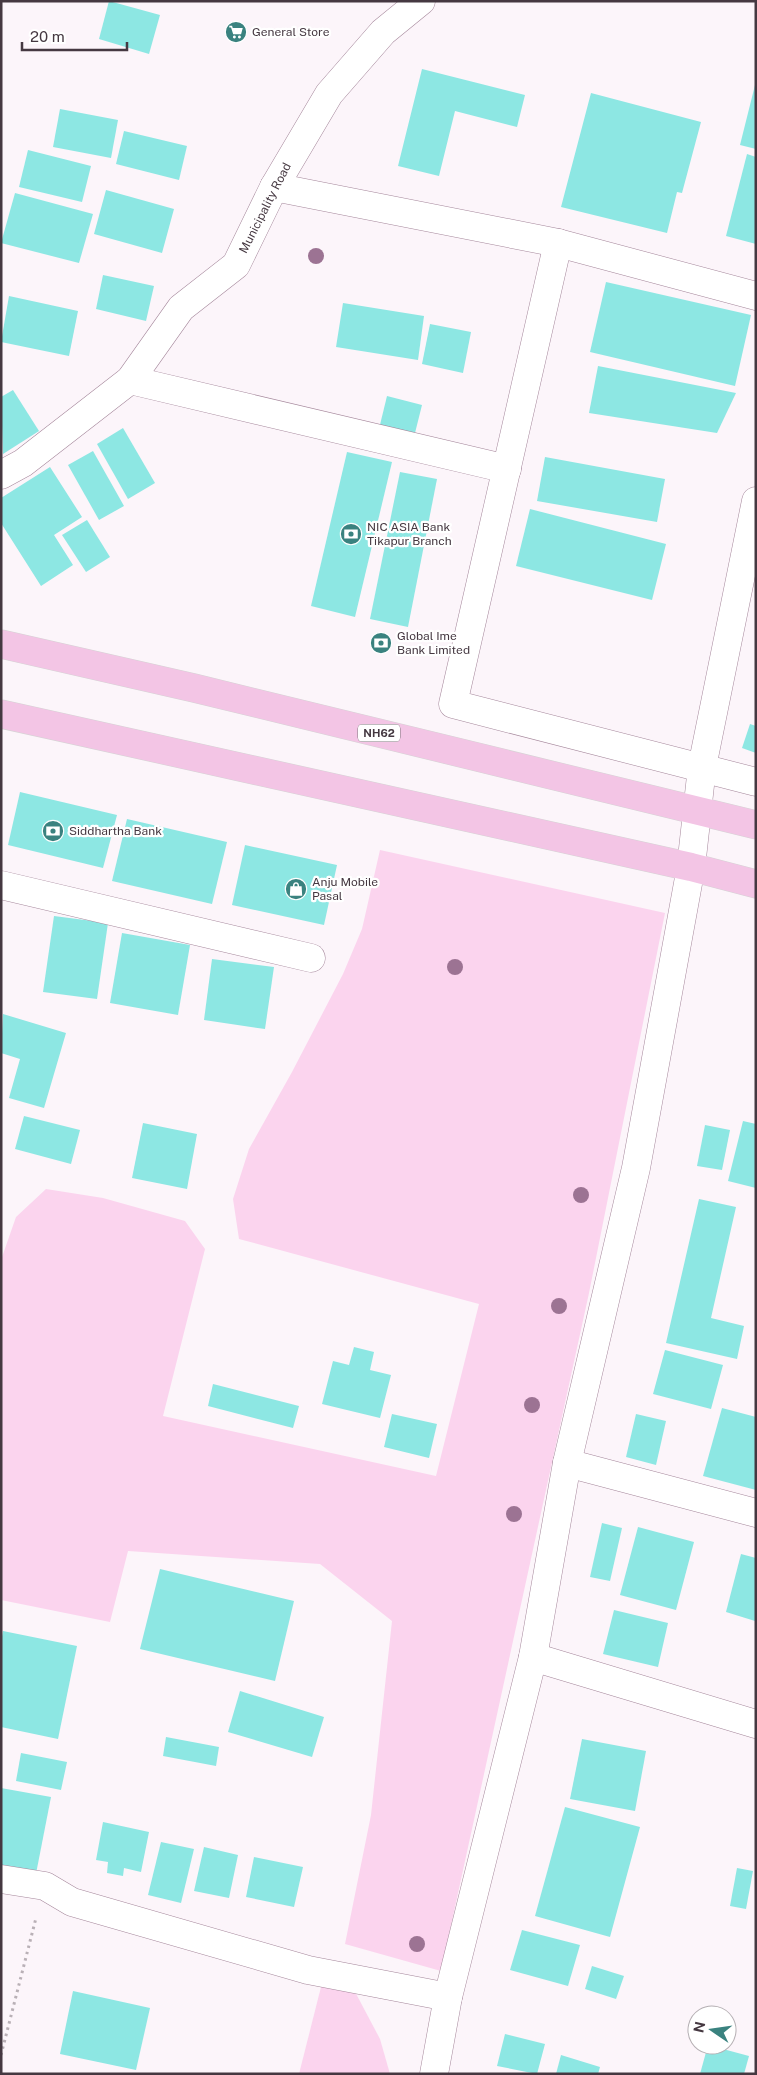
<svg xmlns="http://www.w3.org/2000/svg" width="757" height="2075" font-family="'Public Sans',sans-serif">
	<rect width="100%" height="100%" fill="#fcf5fa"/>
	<!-- green -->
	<g fill="#fbd4ee">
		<path d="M380,850L665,913L589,1293L441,1971L345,1944L371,1815L392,1621L320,1564L128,1551L110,1622L1,1600V1260L16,1217L46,1189L103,1198L185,1221L205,1249L163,1416L436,1476L479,1304L239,1239L233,1199L249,1149L292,1072L343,974L362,929Z"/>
		<path d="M322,1983L353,1988L380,2039L390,2074H299Z"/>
	</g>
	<!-- building -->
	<g fill="#8de7e3">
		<path d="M109,1L160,15L149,54L99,39Z"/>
		<path d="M422,69L525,95L517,127L455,111L439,176L398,166Z"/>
		<path d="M755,85H756V149L740,145Z"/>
		<path d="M591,93L701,122L682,193L677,192L667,233L561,207Z"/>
		<path d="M60,109L118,120L111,158L53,147Z"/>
		<path d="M124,131L187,146L179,180L116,164Z"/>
		<path d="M28,150L91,166L82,202L19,187Z"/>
		<path d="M747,154L756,157V244L726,236Z"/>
		<path d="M106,190L174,209L162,253L94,234Z"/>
		<path d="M15,193L93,214L79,263L1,243Z"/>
		<path d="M103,275L154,286L146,321L96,309Z"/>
		<path d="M606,282L751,315L735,386L590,352Z"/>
		<path d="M9,296L78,311L69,356L1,342Z"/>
		<path d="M343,303L424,316L418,360L336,347Z"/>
		<path d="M430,324L471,332L463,373L422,364Z"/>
		<path d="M598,366L736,393L717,433L589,413Z"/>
		<path d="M13,390L39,431L3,454L1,397Z"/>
		<path d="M387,396L422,405L413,441L378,433Z"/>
		<path d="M123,428L155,483L128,499L97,444Z"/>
		<path d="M93,451L124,506L99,520L68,465Z"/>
		<path d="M347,452L392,462L355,617L311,606Z"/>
		<path d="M545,457L665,479L657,522L537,501Z"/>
		<path d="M50,467L82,517L54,535L73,565L41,586L1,523V498Z"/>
		<path d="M400,472L437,479L408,627L370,619Z"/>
		<path d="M530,509L666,544L652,600L516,566Z"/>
		<path d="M87,520L110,557L86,572L62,535Z"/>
		<path d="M750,724L756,726V753L742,748Z"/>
		<path d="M20,792L117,815L103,868L8,845Z"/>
		<path d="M127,819L227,842L212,904L112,881Z"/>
		<path d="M245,845L337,865L324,925L232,905Z"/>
		<path d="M54,916L108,923L97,999L43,992Z"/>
		<path d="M122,933L190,945L178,1015L110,1003Z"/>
		<path d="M212,959L274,967L265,1029L204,1020Z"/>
		<path d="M3,1014L66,1033L44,1108L9,1098L20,1059L1,1053Z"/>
		<path d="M24,1116L80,1130L71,1164L15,1149Z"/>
		<path d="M743,1121L756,1124V1188L728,1181Z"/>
		<path d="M143,1123L197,1134L187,1189L132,1178Z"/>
		<path d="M705,1125L730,1130L722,1170L697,1166Z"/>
		<path d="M699,1199L736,1207L711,1318L744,1326L737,1359L666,1343Z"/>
		<path d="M354,1347L374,1352L370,1370L391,1375L380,1418L322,1404L333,1361L349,1365Z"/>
		<path d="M665,1350L723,1365L711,1409L653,1394Z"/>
		<path d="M213,1384L299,1406L293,1428L208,1406Z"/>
		<path d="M722,1408L756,1417V1490L703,1476Z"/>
		<path d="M392,1414L437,1424L429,1458L384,1447Z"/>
		<path d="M636,1414L666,1421L656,1465L626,1457Z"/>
		<path d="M602,1523L622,1528L610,1581L590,1577Z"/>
		<path d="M638,1527L694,1542L676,1610L620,1595Z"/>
		<path d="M741,1554L756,1558L755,1621L726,1612Z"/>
		<path d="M160,1569L294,1601L275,1681L140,1649Z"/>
		<path d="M614,1610L668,1623L658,1667L603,1654Z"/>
		<path d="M3,1631L77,1646L58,1739L1,1727V1642Z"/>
		<path d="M240,1691L324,1717L312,1757L228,1732Z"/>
		<path d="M166,1737L219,1747L216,1766L163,1756Z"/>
		<path d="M582,1739L646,1751L635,1811L570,1799Z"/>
		<path d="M21,1753L67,1762L61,1790L16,1781Z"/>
		<path d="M1,1788L51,1797L34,1884L1,1877Z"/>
		<path d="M565,1807L640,1827L610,1937L535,1916Z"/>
		<path d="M103,1822L149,1832L141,1872L124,1868L123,1876L107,1873L108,1862L96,1860Z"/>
		<path d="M161,1842L194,1849L181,1903L148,1895Z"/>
		<path d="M204,1847L238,1855L229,1898L194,1891Z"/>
		<path d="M254,1857L303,1867L294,1907L246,1897Z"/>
		<path d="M737,1868L753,1871L746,1909L730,1906Z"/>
		<path d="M522,1930L580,1945L568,1986L510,1970Z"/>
		<path d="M592,1966L624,1976L616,1999L585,1989Z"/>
		<path d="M73,1991L150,2008L136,2070L60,2054Z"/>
		<path d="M505,2034L545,2044L537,2074L497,2066Z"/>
		<path d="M708,2045L749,2056L744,2074H700Z"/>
		<path d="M561,2055L600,2067L598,2074H556Z"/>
	</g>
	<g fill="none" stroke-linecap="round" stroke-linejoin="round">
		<!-- minor casing -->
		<g stroke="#a5879b" stroke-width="29">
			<g id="minor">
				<path d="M274,187L558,243L756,296"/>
				<path d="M558,243L453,704L756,782"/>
				<path d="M130,380L507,469"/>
				<path d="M1,475L23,463L130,380L181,308L236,265L274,187L329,94L383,32L421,1"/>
				<path d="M1,885L311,958"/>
				<path d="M567,1463L756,1513"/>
				<path d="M533,1657L756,1724"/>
				<path d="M1,1879L45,1886L72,1902L308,1970L448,1997"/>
				<path d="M434,2074L448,1997L533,1657L567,1463L636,1168L691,867L702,767L756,501"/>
			</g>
		</g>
		<!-- major casing -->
		<g stroke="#d6d3d5" stroke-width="29">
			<g id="major">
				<path d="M1,644L194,688L756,825"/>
				<path d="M1,714L691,867L756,884"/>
			</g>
		</g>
		<!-- path -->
		<path stroke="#b9b0b6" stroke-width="3" stroke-dasharray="2.5 4" stroke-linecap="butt" d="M1,2055L36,1918"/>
		<!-- minor -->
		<use href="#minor" stroke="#fff" stroke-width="28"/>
		<!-- major -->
		<use href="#major" stroke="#f3c5e5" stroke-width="28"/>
	</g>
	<!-- trees -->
	<g fill="#9c7393">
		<circle cx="316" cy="256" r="8"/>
		<circle cx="455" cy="967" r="8"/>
		<circle cx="581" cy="1195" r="8"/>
		<circle cx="559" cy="1306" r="8"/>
		<circle cx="532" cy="1405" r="8"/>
		<circle cx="514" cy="1514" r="8"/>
		<circle cx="417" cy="1944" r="8"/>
	</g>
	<!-- icons -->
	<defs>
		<g id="supermarket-disc" transform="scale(1.125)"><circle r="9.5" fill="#3a827f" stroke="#fff"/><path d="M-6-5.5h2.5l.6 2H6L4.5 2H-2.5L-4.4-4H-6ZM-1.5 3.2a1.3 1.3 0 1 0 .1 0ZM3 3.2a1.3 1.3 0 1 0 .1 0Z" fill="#fff"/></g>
		<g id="bank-disc" transform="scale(1.125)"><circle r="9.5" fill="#3a827f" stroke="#fff"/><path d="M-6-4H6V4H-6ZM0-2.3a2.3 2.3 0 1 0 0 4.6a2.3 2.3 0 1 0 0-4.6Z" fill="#fff"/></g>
		<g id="shop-disc" transform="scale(1.125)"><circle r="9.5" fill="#3a827f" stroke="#fff"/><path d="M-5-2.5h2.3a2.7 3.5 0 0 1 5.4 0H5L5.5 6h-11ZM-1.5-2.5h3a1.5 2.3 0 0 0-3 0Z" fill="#fff"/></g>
	</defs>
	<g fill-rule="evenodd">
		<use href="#supermarket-disc" x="236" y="32"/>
		<use href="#bank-disc" x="351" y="534"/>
		<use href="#bank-disc" x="381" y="643"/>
		<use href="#bank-disc" x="53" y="831"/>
		<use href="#shop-disc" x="296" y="889"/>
	</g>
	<g text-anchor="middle" stroke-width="4.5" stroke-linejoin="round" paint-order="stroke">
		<!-- shield labels -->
		<rect fill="#fff" stroke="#7d747a" stroke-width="1" x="358" y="724.5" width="42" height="17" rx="4"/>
		<g font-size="11" font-weight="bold" fill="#453841">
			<text x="379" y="737">NH62</text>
		</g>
		<!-- poi labels -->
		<g font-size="12" fill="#453841" stroke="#fff" text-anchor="start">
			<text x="252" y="36">General Store</text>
			<text x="367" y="531">NIC ASIA Bank<tspan x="367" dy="14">Tikapur Branch</tspan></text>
			<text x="397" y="640">Global Ime<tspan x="397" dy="14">Bank Limited</tspan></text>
			<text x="69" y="835">Siddhartha Bank</text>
			<text x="312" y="886">Anju Mobile<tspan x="312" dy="14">Pasal</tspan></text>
		</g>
		<!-- street labels -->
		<g font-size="12" fill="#453841" stroke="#fff">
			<text transform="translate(265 208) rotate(-63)" y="4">Municipality Road</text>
		</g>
	</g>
	<!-- border -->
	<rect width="757" height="2075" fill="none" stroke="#453841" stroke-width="5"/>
	<!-- north arrow -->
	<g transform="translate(712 2030) rotate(283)"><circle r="24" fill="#ffffff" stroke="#b5afb3"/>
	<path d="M0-4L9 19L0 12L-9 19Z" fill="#3a827f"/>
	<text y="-8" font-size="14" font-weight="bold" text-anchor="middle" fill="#453841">N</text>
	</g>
	<!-- scale -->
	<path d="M22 42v8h105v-8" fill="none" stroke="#453841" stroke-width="2.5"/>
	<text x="30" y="42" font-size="15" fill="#453841" stroke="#ffffff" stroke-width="4" paint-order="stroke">20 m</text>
</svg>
